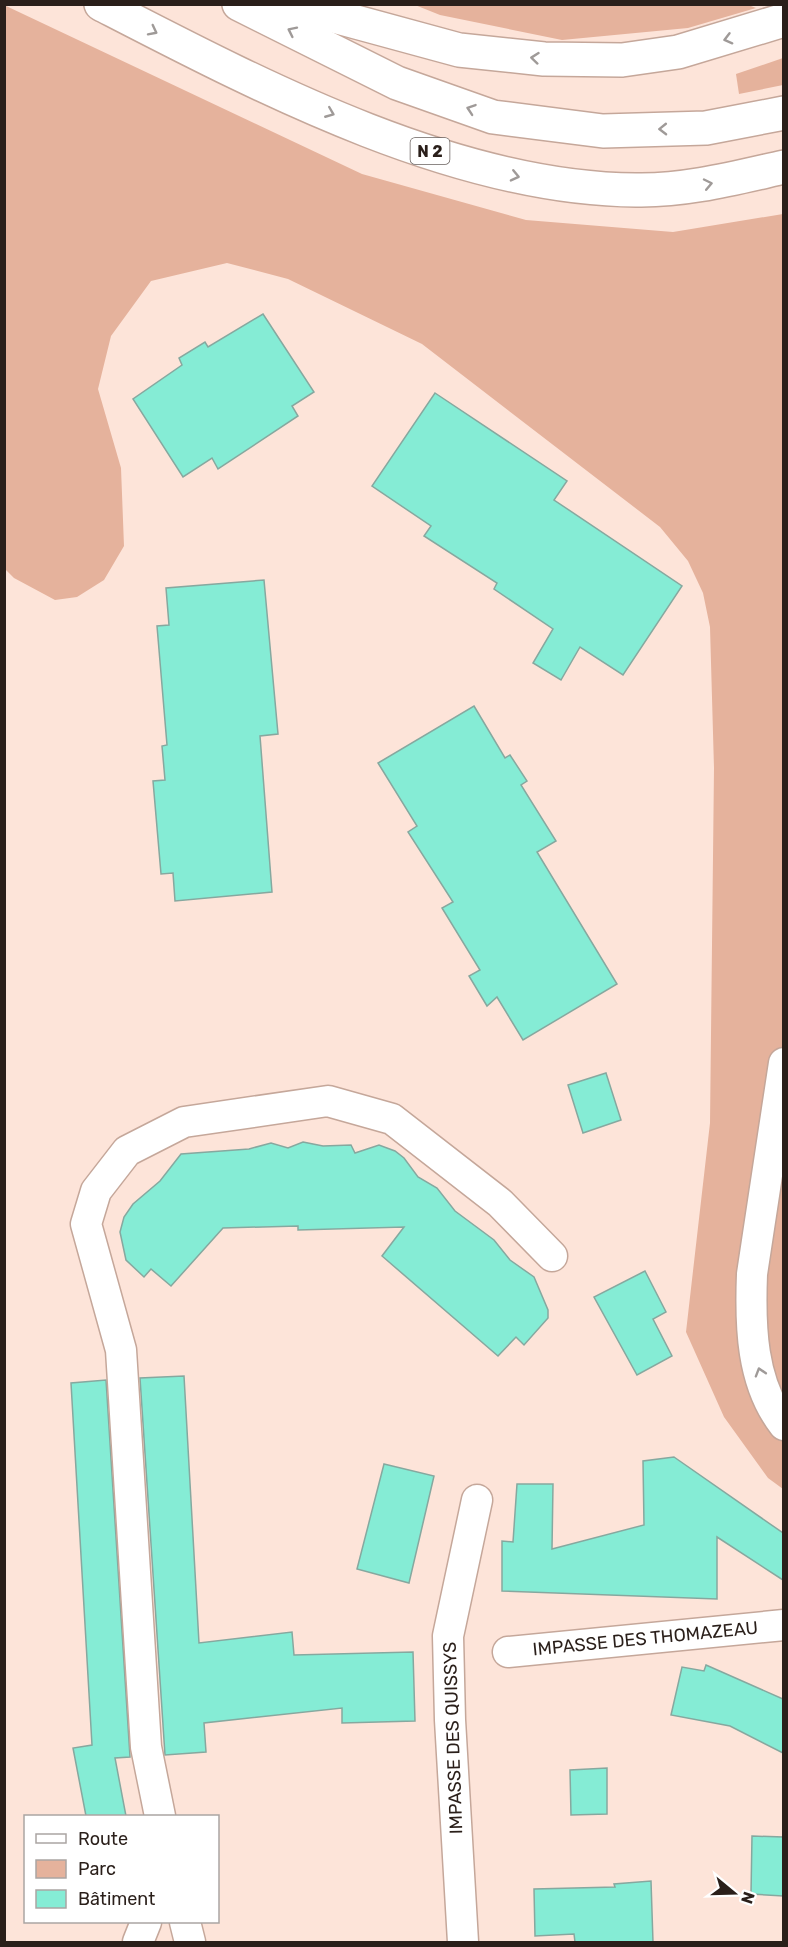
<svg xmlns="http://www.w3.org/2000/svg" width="788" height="1947" font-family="Rubik,sans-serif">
	<rect width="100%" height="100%" fill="#fde4d9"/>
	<!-- green -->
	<g fill="#e5b29c">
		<path d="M746,4L756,8L688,28L562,40L440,15L415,5Z"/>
		<path d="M4,5L362,174L526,220L673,232L783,214V1489L768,1478L724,1417L686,1332L710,1123L714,768L710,627L703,593L688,561L660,527L422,344L288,279L227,263L151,281L111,336L98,389L121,468L124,546L104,580L77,597L55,600L14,578L4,568Z"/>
		<path d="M783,58V85L739,94L736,74Z"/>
	</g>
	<!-- building -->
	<g fill="#85ecd5" stroke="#86a89f" stroke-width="1.5">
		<path d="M263,314L314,392L292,406L298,416L218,469L212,458L183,477L133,399L182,365L179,358L205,342L208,347Z"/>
		<path d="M435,393L567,481L554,500L682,586L623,675L580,647L561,680L533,663L553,629L494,589L497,583L424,536L431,526L372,486Z"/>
		<path d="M264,580L278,734L260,736L272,892L175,901L173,873L161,874L153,781L165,780L162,746L167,745L157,626L169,625L166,588Z"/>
		<path d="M474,706L505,758L510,755L527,781L521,785L556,841L537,852L617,984L523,1040L497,997L487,1006L469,976L480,970L442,908L453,902L408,832L417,826L378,763Z"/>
		<path d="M606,1073L621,1120L583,1133L568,1085Z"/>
		<path d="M303,1142L323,1146L351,1145L355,1153L379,1145L395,1151L404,1158L418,1177L437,1188L455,1211L494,1240L510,1260L534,1277L548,1310V1318L524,1345L516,1337L498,1356L382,1256L404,1227L298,1230V1226L223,1228L171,1286L151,1269L144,1277L126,1260L120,1232L124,1217L133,1204L160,1181L181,1154L249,1149L271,1143L288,1148Z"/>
		<path d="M645,1271L666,1312L653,1319L672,1356L637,1375L594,1297Z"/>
		<path d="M184,1376L199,1643L292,1632L294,1655L413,1652L415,1721L342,1723V1708L204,1723L206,1752L165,1755L140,1378Z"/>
		<path d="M106,1380L130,1757L115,1758L126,1816H86L73,1748L92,1745L71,1383Z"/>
		<path d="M674,1457L783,1533V1580L717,1537V1599L502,1591V1541L513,1542L517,1484H553L552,1549L644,1525L643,1461Z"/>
		<path d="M384,1464L434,1476L409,1583L357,1569Z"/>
		<path d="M706,1665L783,1699V1753L730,1726L671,1715L682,1667L704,1671Z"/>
		<path d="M607,1768V1814L571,1815L570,1770Z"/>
		<path d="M752,1836L783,1837V1896L751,1894Z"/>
		<path d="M651,1881L653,1942H575L574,1934L535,1936L534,1889L615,1887L614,1884Z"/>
	</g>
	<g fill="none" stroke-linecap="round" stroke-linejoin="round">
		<!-- street casing -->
		<g stroke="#c5a79a" stroke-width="33">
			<g id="street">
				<path d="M784,1063L752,1274C750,1325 751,1383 784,1425"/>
				<path id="s1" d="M508,1652L784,1625"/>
				<path d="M160,1816L146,1747L121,1350L86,1224L96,1191L127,1151L184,1122L328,1101L392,1119L500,1203L552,1256"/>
				<path d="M185,1922L190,1942"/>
				<path d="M138,1942L146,1922"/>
				<path d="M463,1942L450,1720L448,1636L477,1500"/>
			</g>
		</g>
		<!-- primary casing -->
		<g stroke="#c5a79a" stroke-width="36">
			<g id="primary">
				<path d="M101,4C260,86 455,189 636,190C686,191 735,178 784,167"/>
				<path d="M239,4L397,83L493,117L603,131L706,128L784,113"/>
				<path d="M290,4L459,50L544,59L622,60L678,52L784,20"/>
			</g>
		</g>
		<!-- street -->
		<use href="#street" stroke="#fff" stroke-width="30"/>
		<!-- primary -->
		<use href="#primary" stroke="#fff" stroke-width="33"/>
	</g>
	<!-- one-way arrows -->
	<defs><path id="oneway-chevron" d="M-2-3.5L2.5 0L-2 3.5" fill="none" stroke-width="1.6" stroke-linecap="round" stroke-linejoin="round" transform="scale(1.5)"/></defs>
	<g stroke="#9f9a98">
		<use href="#oneway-chevron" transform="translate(153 31) rotate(27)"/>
		<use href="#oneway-chevron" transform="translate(292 31) rotate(-154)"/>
		<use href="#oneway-chevron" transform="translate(728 39) rotate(165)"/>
		<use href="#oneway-chevron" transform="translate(535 58) rotate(-174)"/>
		<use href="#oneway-chevron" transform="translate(471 109) rotate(-161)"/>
		<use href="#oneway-chevron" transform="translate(330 113) rotate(22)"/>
		<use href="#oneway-chevron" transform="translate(663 129) rotate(179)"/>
		<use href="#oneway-chevron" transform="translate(515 176) rotate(13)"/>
		<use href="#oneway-chevron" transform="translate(708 184) rotate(-12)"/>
		<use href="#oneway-chevron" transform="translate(760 1372) rotate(-107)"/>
	</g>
	<g text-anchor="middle" stroke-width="4.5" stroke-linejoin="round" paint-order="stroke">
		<!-- shield labels -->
		<rect fill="#fff" stroke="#6a625f" stroke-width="1.5" x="410.5" y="138" width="39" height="26" rx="4.5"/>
		<g font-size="16" font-weight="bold" fill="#2a1f1a">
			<text x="430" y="157">N 2</text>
		</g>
		<!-- street labels -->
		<g font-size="18" fill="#2a1f1a" stroke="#fff">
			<text dy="6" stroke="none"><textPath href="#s1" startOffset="138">IMPASSE DES THOMAZEAU</textPath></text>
			<text transform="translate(453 1738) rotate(-92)" y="6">IMPASSE DES QUISSYS</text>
		</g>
	</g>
	<!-- border -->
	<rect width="788" height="1947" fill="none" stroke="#2a1f1a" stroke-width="12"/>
	<!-- legend -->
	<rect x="24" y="1815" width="195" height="108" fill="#ffffff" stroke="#aaa5a3" stroke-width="1.5"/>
	<rect x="36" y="1834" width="30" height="9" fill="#ffffff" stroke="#aaa5a3" stroke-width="1.5"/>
	<text x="78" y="1845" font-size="18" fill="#2a1f1a">Route</text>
	<rect x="36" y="1860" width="30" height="18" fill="#e5b29c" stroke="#aaa5a3" stroke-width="1.5"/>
	<text x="78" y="1875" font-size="18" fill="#2a1f1a">Parc</text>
	<rect x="36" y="1890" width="30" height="18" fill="#85ecd5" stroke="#aaa5a3" stroke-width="1.5"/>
	<text x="78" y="1905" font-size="18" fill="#2a1f1a">Bâtiment</text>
	<!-- north arrow -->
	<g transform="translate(734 1893) rotate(109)" stroke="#ffffff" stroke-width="4.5" paint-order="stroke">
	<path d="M0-4.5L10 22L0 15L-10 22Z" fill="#2a1f1a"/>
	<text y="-9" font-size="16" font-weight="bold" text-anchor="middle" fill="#2a1f1a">N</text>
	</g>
</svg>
